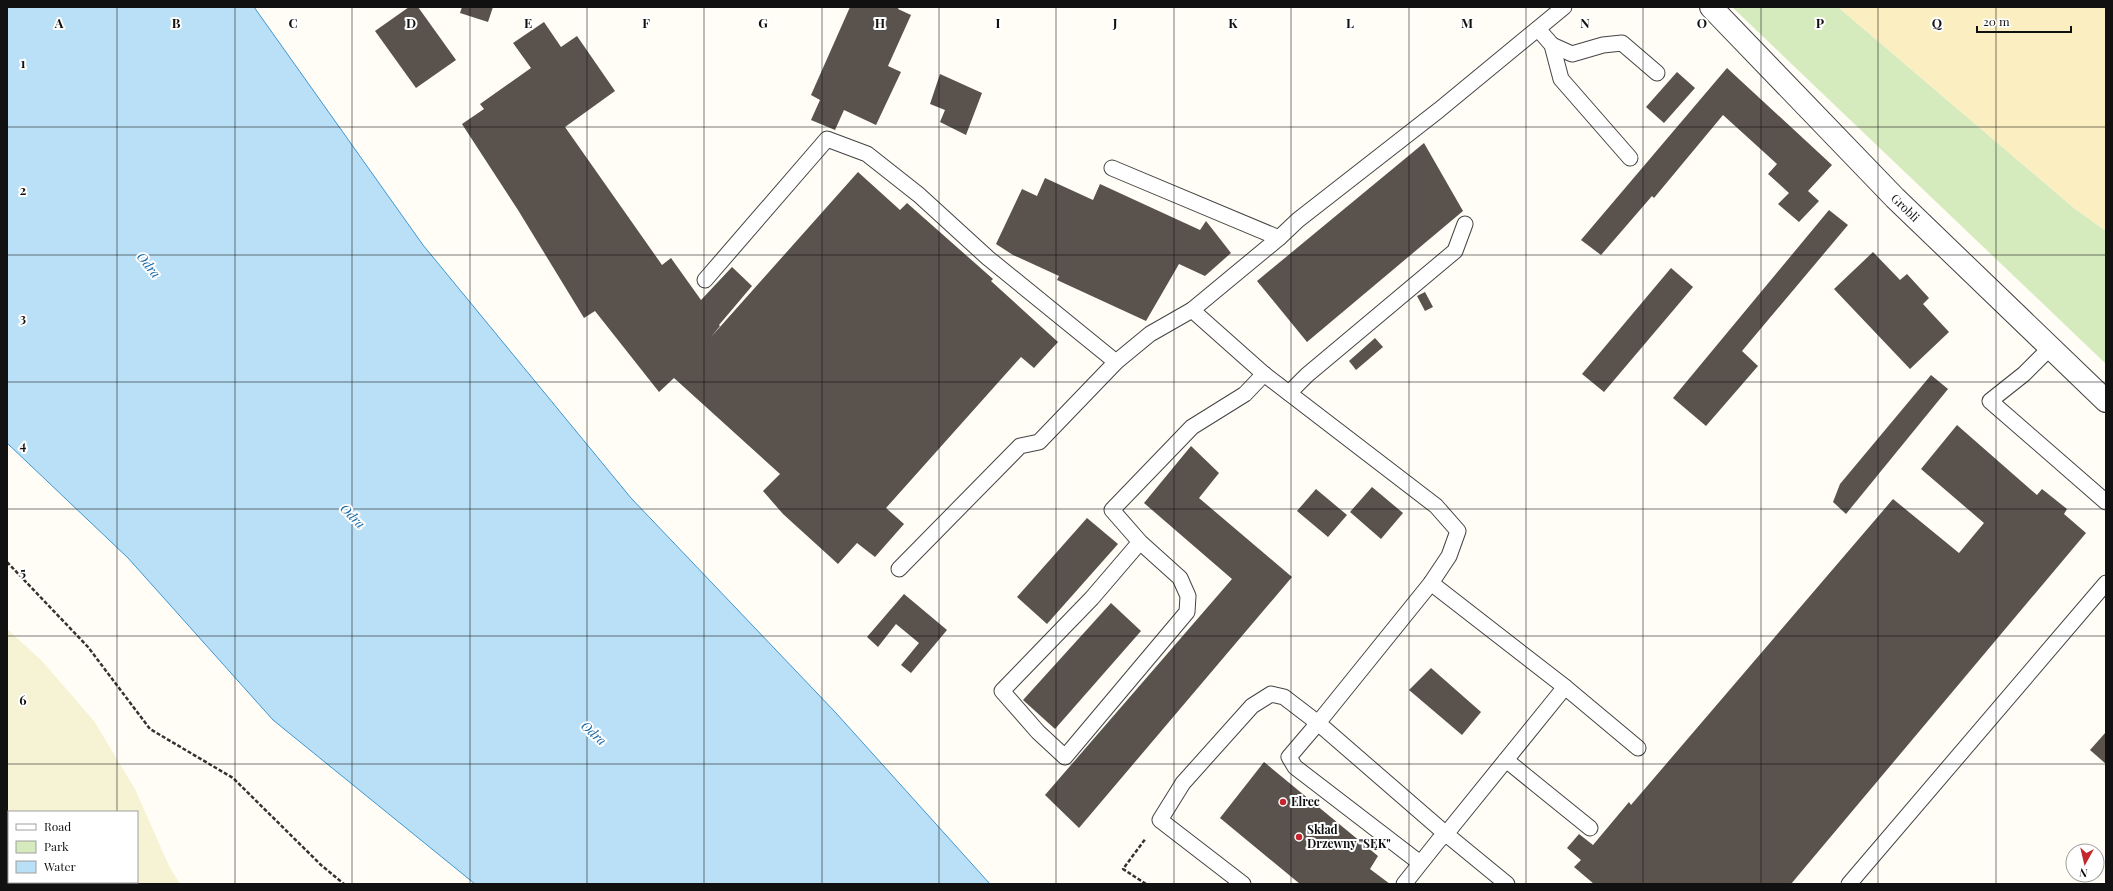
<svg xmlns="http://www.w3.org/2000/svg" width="2113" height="891" font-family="'Playfair Display',serif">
	<rect width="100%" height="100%" fill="#fffdf5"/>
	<!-- farmland -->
	<path fill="#f6f3d4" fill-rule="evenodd" d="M7,629L42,661L94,721L135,789L169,866L180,884H7ZM9,812H137V882H9Z"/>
	<!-- green -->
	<path fill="#d5ebbd" d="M1732,7H1838L2074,208L2106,231V364Z"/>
	<!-- sand -->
	<path fill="#fbeec1" d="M1838,7H2106V231L2074,208Z"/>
	<!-- water -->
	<path fill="#b9e0f7" stroke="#3f96cf" d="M7,7H254L423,245L631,498L836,713L990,884H475L273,720L128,558L7,443Z"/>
	<!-- building -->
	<g fill="#5a524d">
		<path d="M409,7H418L456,60L416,88L375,31Z"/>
		<path d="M462,7H493L488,22L460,13Z"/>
		<path d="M850,7H899L898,9L911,15L888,66L901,72L876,125L844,110L835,130L811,120L820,100L811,95Z"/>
		<path d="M544,22L561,47L577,36L615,91L565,127L662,265L671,258L701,300L732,267L752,286L719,325L720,326L711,337L858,172L900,210L907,203L993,279L991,281L1058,342L1034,368L1021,357L886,508L904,524L875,557L857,543L838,564L783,514L763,491L780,474L674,378L659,392L595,311L584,318L518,210L462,124L484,109L480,104L531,68L513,43Z"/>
		<path d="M1727,68L1832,165L1808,191L1819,201L1799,222L1778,204L1789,193L1768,174L1777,164L1723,115L1654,198L1652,196L1601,255L1581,240Z"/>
		<path d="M1677,72L1695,88L1664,123L1646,107Z"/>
		<path d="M940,74L982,93L966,135L940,122L945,110L930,104Z"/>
		<path d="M1424,143L1463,211L1307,342L1257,281Z"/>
		<path d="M1045,178L1093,200L1100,184L1200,230L1206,221L1231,253L1205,276L1179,264L1146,321L1057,280L1059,276L1013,255L996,244L1022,189L1037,196Z"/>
		<path d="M1829,210L1848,225L1742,351L1758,366L1706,426L1673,398Z"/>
		<path d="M1873,252L1900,280L1907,274L1929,298L1923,304L1949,332L1910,369L1834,289Z"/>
		<path d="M1671,268L1693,287L1604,392L1582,374Z"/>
		<path d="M1425,292L1433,307L1425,311L1417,296Z"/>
		<path d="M1375,338L1383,347L1356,370L1349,361Z"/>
		<path d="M1931,375L1948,389L1846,514L1833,502L1840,484Z"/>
		<path d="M1957,425L2037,495L2042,489L2067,509L2064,514L2086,533L1791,884H1594L1574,867L1581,860L1567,848L1579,834L1593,845L1629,802L1631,805L1893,499L1959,553L1984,523L1921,469Z"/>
		<path d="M1191,446L1219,473L1199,498L1292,577L1079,828L1045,795L1232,579L1144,503Z"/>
		<path d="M1372,487L1403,513L1381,539L1350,512Z"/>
		<path d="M1316,489L1347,515L1328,537L1297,511Z"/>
		<path d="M1087,518L1118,544L1047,624L1017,597Z"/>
		<path d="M904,594L947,630L911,673L901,665L919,643L896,624L878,647L867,637Z"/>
		<path d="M1111,603L1141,631L1055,729L1023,700Z"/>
		<path d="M1431,668L1481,712L1462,735L1409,690Z"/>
		<path d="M2106,732V764L2090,750Z"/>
		<path d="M1264,762L1378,856L1370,869L1390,884H1300L1220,818Z"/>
	</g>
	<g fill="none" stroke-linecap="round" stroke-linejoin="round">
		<!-- lane casing -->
		<g stroke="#444" stroke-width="17">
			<g id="lane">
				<path d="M1538,29L1552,45L1561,79L1630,158"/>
				<path d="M1552,45L1572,54L1603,45L1622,43L1657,73"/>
				<path d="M1112,168L1279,238"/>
				<path d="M705,280L827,139L867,154L919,195L988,258L1116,362"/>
				<path d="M2051,347L2024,374L1990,401L2106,502"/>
				<path d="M1289,393L1307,375L1455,251L1465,224"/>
				<path d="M1140,542L1092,598L1002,691L1038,732L1065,757L1187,612L1188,596L1180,578L1140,542L1112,510L1192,427L1245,394L1264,374"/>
				<path d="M899,569L1020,446L1039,442L1116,362L1150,334L1192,310"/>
				<path d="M1431,583L1565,687"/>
				<path d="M1506,760L1590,828"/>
				<path d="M1243,884L1160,820L1183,783L1252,706L1271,694L1284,697L1318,723L1289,757L1295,767L1420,863"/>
				<path d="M1404,884L1439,840L1446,834L1565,687L1638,748"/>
				<path d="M1507,884L1446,834L1318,723L1431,583L1449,556L1458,531L1436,506L1264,374L1192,310L1279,238L1298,220L1439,110L1564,7"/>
				<path d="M1849,884L2106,583"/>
			</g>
		</g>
		<!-- street casing -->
		<g stroke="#444" stroke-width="24">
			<path id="street" d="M1711,7L1895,198L2106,401"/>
		</g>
		<!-- path -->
		<g stroke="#333" stroke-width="2.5" stroke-dasharray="4 2" stroke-linecap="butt">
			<path d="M7,562L88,647L150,729L233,778L321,865L344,884"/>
			<path d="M1146,884L1123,869L1146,838"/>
		</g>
		<!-- lane -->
		<use href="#lane" stroke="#fff" stroke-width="15"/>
		<!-- street -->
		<use href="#street" stroke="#fff" stroke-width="22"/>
	</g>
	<!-- grid -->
	<path fill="none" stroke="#111" stroke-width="1" stroke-opacity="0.55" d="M117,7V812M235,7V884M352,7V884M470,7V884M587,7V884M704,7V884M822,7V884M939,7V884M1056,7V884M1174,7V884M1291,7V884M1409,7V884M1526,7V884M1643,7V884M1761,7V884M1878,7V884M1996,7V884M7,127H2106M7,255H2106M7,382H2106M7,509H2106M7,636H2106M7,764H2106M117,882V884"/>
	<!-- markers -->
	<g fill="#c4262e" stroke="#fff" stroke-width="1.5">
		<circle cx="1283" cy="802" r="4"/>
		<circle cx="1299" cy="837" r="4"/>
	</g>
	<g text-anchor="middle" stroke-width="4" stroke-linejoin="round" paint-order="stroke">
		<!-- street labels -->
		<g font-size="12" fill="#111" stroke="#fff">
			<text transform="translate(1905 208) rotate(44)" y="4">Grobli</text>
		</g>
		<!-- poi labels -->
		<g font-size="12" font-weight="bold" fill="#111" stroke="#fff" text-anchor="start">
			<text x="1291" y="806">Elrec</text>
			<text x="1307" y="834">Skład<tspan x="1307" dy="14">Drzewny "SĘK"</tspan></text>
		</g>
		<!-- water labels -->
		<g font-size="13" font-style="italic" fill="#1768a6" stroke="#fff">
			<text transform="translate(149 265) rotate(51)" y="5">Odra</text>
			<text transform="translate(353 516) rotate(45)" y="5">Odra</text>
			<text transform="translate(594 733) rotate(42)" y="5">Odra</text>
		</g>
	</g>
	<g font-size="13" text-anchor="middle" font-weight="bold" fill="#111" stroke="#fff" stroke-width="4" stroke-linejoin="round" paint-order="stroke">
		<text x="59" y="28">A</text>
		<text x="176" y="28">B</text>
		<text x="293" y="28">C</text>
		<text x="411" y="28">D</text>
		<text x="528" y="28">E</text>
		<text x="646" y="28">F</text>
		<text x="763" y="28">G</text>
		<text x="880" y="28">H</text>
		<text x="998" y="28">I</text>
		<text x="1115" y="28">J</text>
		<text x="1233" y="28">K</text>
		<text x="1350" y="28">L</text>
		<text x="1467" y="28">M</text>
		<text x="1585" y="28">N</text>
		<text x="1702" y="28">O</text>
		<text x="1820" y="28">P</text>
		<text x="1937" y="28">Q</text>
		<text x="23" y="68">1</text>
		<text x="23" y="195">2</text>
		<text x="23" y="323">3</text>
		<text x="23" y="450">4</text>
		<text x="23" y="577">5</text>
		<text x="23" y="705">6</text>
	</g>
	<!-- border -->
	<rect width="2113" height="891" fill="none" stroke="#111111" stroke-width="16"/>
	<!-- legend -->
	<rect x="8" y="811" width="130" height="72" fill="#ffffff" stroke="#a0a0a0"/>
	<rect x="16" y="824" width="20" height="6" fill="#ffffff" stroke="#a0a0a0"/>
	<text x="44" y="831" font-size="12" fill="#111111">Road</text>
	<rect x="16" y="841" width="20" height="12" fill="#d5ebbd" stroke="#a0a0a0"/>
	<text x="44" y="851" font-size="12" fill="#111111">Park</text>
	<rect x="16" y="861" width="20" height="12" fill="#b9e0f7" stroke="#a0a0a0"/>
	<text x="44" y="871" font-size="12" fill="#111111">Water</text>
	<!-- north arrow -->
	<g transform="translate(2085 863) rotate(188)"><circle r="19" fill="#ffffff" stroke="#a0a0a0"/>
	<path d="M0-3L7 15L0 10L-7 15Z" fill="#c4262e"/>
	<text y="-6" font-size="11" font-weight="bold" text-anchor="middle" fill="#111111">N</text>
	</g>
	<!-- scale -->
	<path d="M1977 26v6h94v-6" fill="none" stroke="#111111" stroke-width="2"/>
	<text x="1983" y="26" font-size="12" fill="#111111" stroke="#ffffff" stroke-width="3" paint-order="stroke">20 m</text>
</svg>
